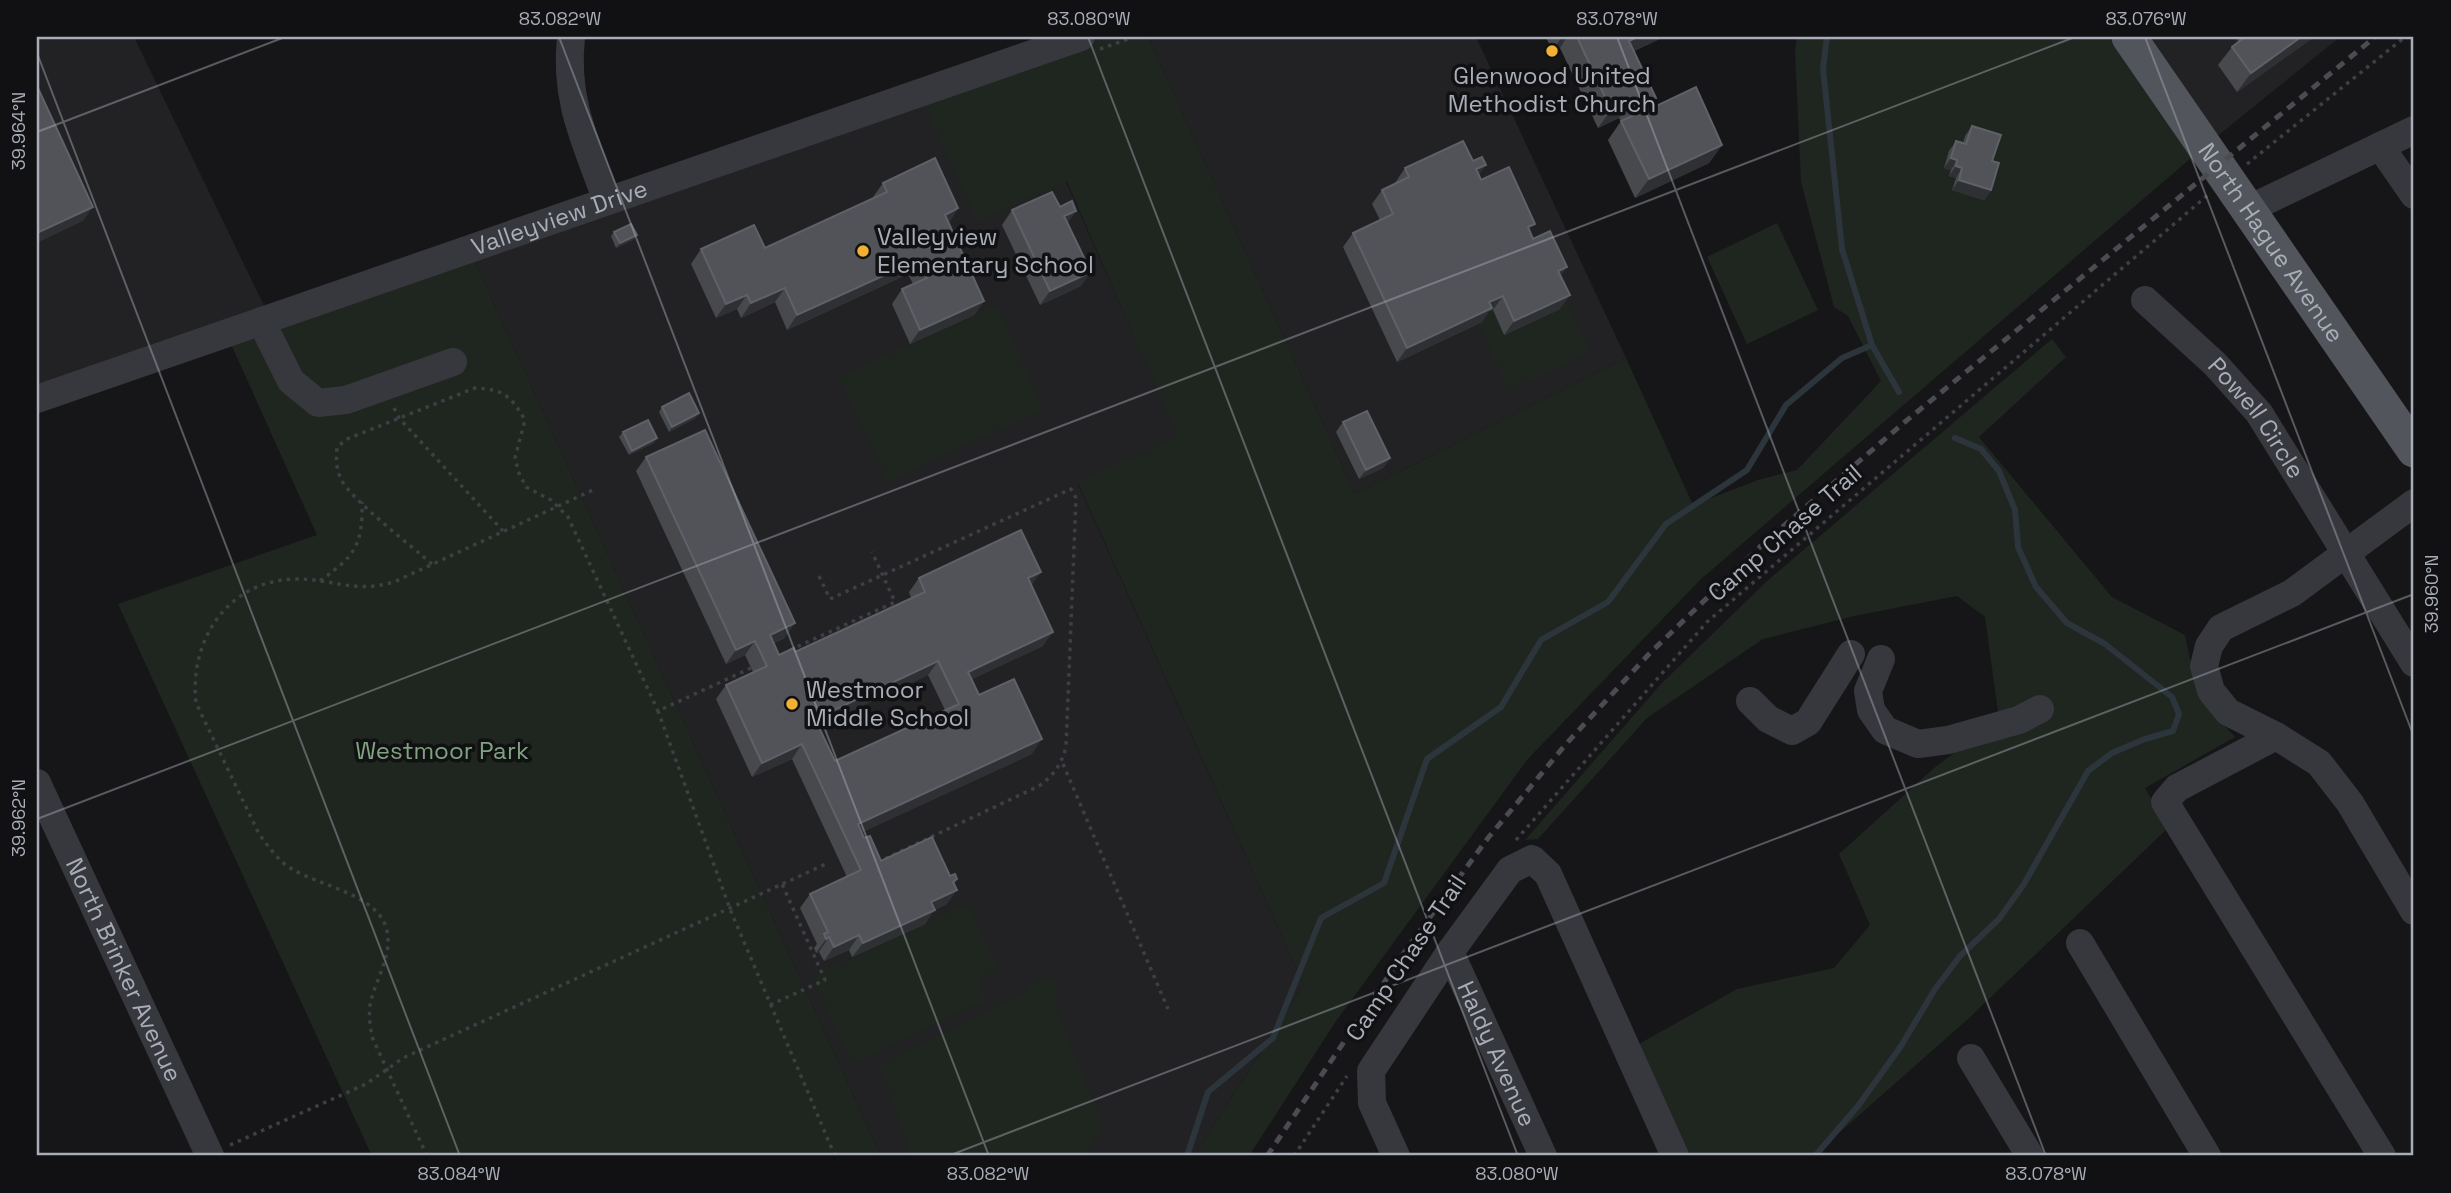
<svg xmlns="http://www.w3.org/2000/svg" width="2451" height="1193" font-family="'Space Grotesk',sans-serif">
	<rect width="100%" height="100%" fill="#161618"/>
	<!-- built -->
	<g fill="#222225">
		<path d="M37,37H134L270,318L37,399Z"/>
		<path d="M1148,37H1476L1626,358L1355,494Z"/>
		<path d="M2129,37H2340L2205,146Z"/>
		<path d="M919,93L1066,182L1178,435L1078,484L1304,985L1194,1156H881L469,249Z"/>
	</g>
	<!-- green -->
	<g fill="#1e261f">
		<path d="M1081,37H1148L1355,494L1626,358L1693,505L1758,480L1797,470L1881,381L1848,316L1834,307L1801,182L1795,51L1797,37H2129L2205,146L1700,580L1527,760L1334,1024L1249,1156H1194L1304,985L1078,483L1177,435L1067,182L977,221L919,93Z"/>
		<path d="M1777,223L1818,310L1747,344L1707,257Z"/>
		<path d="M469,249L881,1156H372L118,604L317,535L226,333Z"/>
		<path d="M1557,281L1590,352L1509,390L1478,324L1479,316Z"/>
		<path d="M996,305L1044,409L887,482L839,377Z"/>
		<path d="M2052,339L2066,357L1979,437L2112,597L2185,635L2198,697L2235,737L2145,788L2168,828L1968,1019L1813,1156H1684L1637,1045L1737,989L1834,968L1870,925L1839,854L1934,768L1999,719L1985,617L1957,596L1854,616L1763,639L1647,718L1538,839L1525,840L1661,684L1767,581Z"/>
		<path d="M967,904L999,972C986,974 981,977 979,989L986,1000L853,1063L812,976Z"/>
		<path d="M1040,977L1055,981L1056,1009L1103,1125L1086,1156H911L879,1064L1022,993Z"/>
	</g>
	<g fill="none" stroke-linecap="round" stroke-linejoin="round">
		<!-- stream -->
		<g stroke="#2c353c" stroke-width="6">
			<path d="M1827,37L1823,69L1842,249L1872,345L1899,392"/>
			<path d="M1187,1156L1208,1092L1273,1038L1321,918L1384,883L1427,759L1501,707L1541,640L1608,602L1666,524L1747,470L1786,405L1842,358L1872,345"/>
			<path d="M1815,1156L1858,1106L1901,1046L1935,989L1960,956L1999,919L2024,884L2088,771L2112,753L2145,739L2173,731L2179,714L2172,697L2105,644L2067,623L2036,587L2018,547L2015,510L1999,471L1981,449L1955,438"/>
		</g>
		<!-- path -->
		<g stroke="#3d3f44" stroke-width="3.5" stroke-dasharray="3.5 5" stroke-linecap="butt">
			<path d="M1100,49L1134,37"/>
			<path d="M2247,164L2405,37"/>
			<path d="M394,408L399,418L503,531"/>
			<path d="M432,564C413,547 350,499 341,479C336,468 336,459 337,447L347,439L475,388C503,389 511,396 525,420L515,458L519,473L526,487L551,500L568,517L658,711"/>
			<path d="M819,576L830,599L1071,489L1076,498L1066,747C1061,765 1054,775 1039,786L878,862"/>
			<path d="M320,581C354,556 363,547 362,502"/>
			<path d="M790,650L895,602L872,552"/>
			<path d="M751,668L658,711L730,909L835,1156"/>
			<path d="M1063,764L1168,1009"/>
			<path d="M1516,840L1707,622L2208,195"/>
			<path d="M770,1005L825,980L782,884"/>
			<path d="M230,1145L366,1084L403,1058L826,864"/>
			<path d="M427,1156L372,1037C370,1025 368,1013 371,1000C377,977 394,952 386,927C375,894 320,886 292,869C278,861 269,847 259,834L196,703C189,642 226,582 293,579C332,578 352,594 394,582L593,490"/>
			<path d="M1294,1156L1347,1076"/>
		</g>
		<!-- minor -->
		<g stroke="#37383d" stroke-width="28">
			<path d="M571,37C564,101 586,142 607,201"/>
			<path d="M2380,146L2414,195"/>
			<path d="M2249,209L2414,130"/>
			<path id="s1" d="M2145,300L2215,364L2259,413L2414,663"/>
			<path d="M261,321L291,381L318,403L346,400L453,362"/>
			<path id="s2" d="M37,399L1081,37"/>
			<path d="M2414,503L2292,593L2221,628L2209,646L2204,666L2211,691L2228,712L2276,736L2319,763L2350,803L2414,911"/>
			<path d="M1881,659L1868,691L1871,710L1885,730L1918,744L1948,740L2019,720L2040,709"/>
			<path d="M1750,701L1768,719L1792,731L1808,722L1851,654"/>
			<path d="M2276,736L2177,788L2165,802L2382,1156"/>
			<path id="s3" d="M37,783L210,1156"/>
			<path d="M2080,943L2207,1156"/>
			<path id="s4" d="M1450,952L1543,1156"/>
			<path d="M1971,1058L2030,1156"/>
			<path d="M1396,1156L1372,1103L1371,1071L1450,952L1510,870L1532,859L1548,874L1675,1156"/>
		</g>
		<!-- major -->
		<path stroke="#53555c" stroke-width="35" id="s5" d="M2129,37L2414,450"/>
		<!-- rail -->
		<path stroke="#4a4c52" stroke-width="5" stroke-dasharray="9 7" stroke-linecap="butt" d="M1267,1156L1406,950L1488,838L1566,744L1649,654L1766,541L1906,421L2375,37"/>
	</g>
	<!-- wall -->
	<g fill="#47494d" fill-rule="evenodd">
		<path d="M1546,37H1664L1634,51L1656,98L1648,109L1722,145L1709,163L1635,198L1608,140L1621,121L1619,118L1598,128L1560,48L1552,51Z"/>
		<path d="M2235,37H2314L2237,92L2218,65L2232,47L2239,42Z"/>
		<path d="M1972,126L1992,161L1991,190L1984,200L1952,190L1956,178L1949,176L1951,170L1944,168L1949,151L1956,141L1963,143L1965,136Z"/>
		<path d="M1405,168L1479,175L1481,180L1530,232L1533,239L1560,276V309L1504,335L1493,310L1489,311L1482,322L1397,362L1343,247L1353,233L1380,220L1372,204L1382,190L1395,184V183Z"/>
		<path d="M883,183L958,208L949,222L984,301L974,315L910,344L892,304L902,289L913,284L908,274L787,330L775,302L741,318L737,309L716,318L691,264L701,249L765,248L874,198L873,197Z"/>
		<path d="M1060,207L1076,211L1067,223L1081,286L1040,305L1002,225L1012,210Z"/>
		<path d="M614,232L637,235L633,240L616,248L611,236Z"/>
		<path d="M662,407L696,418L669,432L659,412Z"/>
		<path d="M1343,422L1390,458L1383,468L1359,479L1336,432Z"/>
		<path d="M623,432L654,443L629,455L619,437Z"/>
		<path d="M646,457L785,638L774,643L779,655L795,652L911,598L909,592L919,578L1041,572L1031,585L1043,646L972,679L979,695L1032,754L862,832L864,838L881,861L950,876L957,879L954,884L947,904L934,910L925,924L852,957L849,950L824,961L819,952L816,953L814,948L817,944L800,908L810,894L847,877L792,759L752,777L716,699L726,685L753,672L745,655L726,664L636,471ZM928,675L945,710L835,761L818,726Z"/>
	</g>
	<!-- shaded-wall -->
	<g fill="#2f3033">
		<path d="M1562,37H1567L1560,48L1552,51Z"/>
		<path d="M1637,37H1664L1616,59L1629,41Z"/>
		<path d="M2301,37H2314L2237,92L2251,73Z"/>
		<path d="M1656,98L1642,117L1645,103Z"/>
		<path d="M1633,99L1619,118L1598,128L1611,110Z"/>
		<path d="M1722,145L1709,163L1635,198L1649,179Z"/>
		<path d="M1951,158L1957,160L1951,170L1944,168Z"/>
		<path d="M1486,165L1476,179V169Z"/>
		<path d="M1956,166L1962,168L1956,178L1949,176Z"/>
		<path d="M1959,180L1991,190L1984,200L1952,190Z"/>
		<path d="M93,207L83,221L37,243V233Z"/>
		<path d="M958,208L948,223L945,215Z"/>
		<path d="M1076,211L1066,225L1064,216Z"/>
		<path d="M637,235L633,240L616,248L620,243Z"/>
		<path d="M918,260L908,274L787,330L797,315Z"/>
		<path d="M1567,267L1557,281L1558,271Z"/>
		<path d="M1091,272L1081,286L1040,305L1050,291Z"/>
		<path d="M785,288L775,302L741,318L751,303Z"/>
		<path d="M747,295L737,309L716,318L726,304Z"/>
		<path d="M1570,295L1560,309L1504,335L1514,321Z"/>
		<path d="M1503,296L1493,310L1489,311L1482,322L1397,362L1407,348L1489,302Z"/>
		<path d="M984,301L974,315L910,344L920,330Z"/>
		<path d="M699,413L696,418L669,432L672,427Z"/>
		<path d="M657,438L654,443L629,455L632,451Z"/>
		<path d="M1390,458L1383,468L1359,479L1366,470Z"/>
		<path d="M1041,572L1031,586L1028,578Z"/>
		<path d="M795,623L785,638L760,649L770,635Z"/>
		<path d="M1053,632L1043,646L958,686L968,672Z"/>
		<path d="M755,641L745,655L726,664L736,650Z"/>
		<path d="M938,661L928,675L805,733L815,719Z"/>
		<path d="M1042,739L1032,754L848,839L858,824Z"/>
		<path d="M802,744L792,759L752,777L762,763Z"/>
		<path d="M957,890L947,904L934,910L925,924L852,957L863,943L931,902Z"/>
		<path d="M859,935L849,950L824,961L834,947Z"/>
		<path d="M829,937L819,952L816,953L826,939Z"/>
	</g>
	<!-- building -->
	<g fill="#525359" stroke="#5f6168" stroke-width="2" fill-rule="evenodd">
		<path d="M1577,37H1637L1629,41L1656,98L1645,103L1648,110L1696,87L1722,145L1649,179L1621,121L1639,113L1633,99L1611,110Z"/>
		<path d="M2245,37H2301L2251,73L2232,47Z"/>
		<path d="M37,86L93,207L37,233Z"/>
		<path d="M1972,126L2001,135L1992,161L1999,163L1991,190L1959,180L1962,168L1956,166L1957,160L1951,158L1956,141L1966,144Z"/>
		<path d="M1463,141L1473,161L1482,157L1486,165L1476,169L1481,180L1509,167L1535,224L1528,227L1533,239L1550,231L1567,267L1558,271L1570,295L1514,321L1503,296L1489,302L1492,308L1407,348L1353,233L1393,214L1382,190L1409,177L1405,168Z"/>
		<path d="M935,158L958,208L945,215L984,301L920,330L902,289L927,278L918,260L797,315L785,288L751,303L747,295L726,304L701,249L754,225L765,248L887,192L883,183Z"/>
		<path d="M1052,192L1060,207L1072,201L1076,211L1064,216L1091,272L1050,291L1012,210Z"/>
		<path d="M631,224L637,235L620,243L614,232Z"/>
		<path d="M689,393L699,413L672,427L662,407Z"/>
		<path d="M1367,411L1390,458L1366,470L1343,422Z"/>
		<path d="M648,420L657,438L632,451L623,432Z"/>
		<path d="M705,430L795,623L770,635L779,655L794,648L795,652L925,592L919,578L1021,530L1041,572L1028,578L1053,632L968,672L979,695L1014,679L1042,739L858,824L864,838L870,836L881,861L932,837L950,876L955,874L957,879L953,882L957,890L931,902L935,910L863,943L859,935L834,947L829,937L826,939L824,934L828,932L810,894L861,870L802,744L762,763L726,685L767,666L755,641L736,650L646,457ZM938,661L959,704L835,761L815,719Z"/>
	</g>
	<!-- ticks -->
	<path fill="none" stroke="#a8adb8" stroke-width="2" stroke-opacity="0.45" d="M559,37L989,1156M1088,37L1518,1156M1617,37L2046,1156M2145,37L2414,737M37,53L460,1156M37,132L285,37M37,819L2075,37M948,1156L2414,594"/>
	<!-- markers -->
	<g fill="#f2b134" stroke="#111113" stroke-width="2.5">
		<circle cx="1552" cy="51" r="7"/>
		<circle cx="863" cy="251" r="7"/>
		<circle cx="792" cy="704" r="7"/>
	</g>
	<g text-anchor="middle" stroke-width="7" stroke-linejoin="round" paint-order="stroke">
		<!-- poi labels -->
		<g font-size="24" fill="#a8adb8" stroke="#111113" text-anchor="start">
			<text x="1552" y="84" text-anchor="middle">Glenwood United<tspan x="1552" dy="28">Methodist Church</tspan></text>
			<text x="877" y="245">Valleyview<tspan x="877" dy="28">Elementary School</tspan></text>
			<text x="806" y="698">Westmoor<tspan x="806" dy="28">Middle School</tspan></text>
		</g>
		<!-- street labels -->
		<g font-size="24" fill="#a8adb8" stroke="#111113">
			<text dy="8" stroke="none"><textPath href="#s2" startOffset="553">Valleyview Drive</textPath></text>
			<text dy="8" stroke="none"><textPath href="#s5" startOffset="250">North Hague Avenue</textPath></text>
			<text dy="8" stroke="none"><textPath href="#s1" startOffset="163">Powell Circle</textPath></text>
			<text transform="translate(1785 533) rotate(-41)" y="8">Camp Chase Trail</text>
			<text transform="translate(1406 958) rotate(-56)" y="8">Camp Chase Trail</text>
			<text dy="8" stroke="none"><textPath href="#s3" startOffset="206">North Brinker Avenue</textPath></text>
			<text dy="8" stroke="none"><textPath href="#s4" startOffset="112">Haldy Avenue</textPath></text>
		</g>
		<!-- park labels -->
		<g font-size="24" fill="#7fa381" stroke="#111113">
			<text x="442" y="759">Westmoor Park</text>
		</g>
	</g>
	<!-- border -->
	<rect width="2451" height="1193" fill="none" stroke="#111113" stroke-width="77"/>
	<rect x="38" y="38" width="2374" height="1116" fill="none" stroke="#a8adb8" stroke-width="2.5"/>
	<g font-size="18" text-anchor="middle" fill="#a8adb8">
		<text x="560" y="25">83.082°W</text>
		<text x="1089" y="25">83.080°W</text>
		<text x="1617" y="25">83.078°W</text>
		<text x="2146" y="25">83.076°W</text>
		<text transform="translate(19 131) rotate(-90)" y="6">39.964°N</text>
		<text transform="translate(2432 594) rotate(-90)" y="6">39.960°N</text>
		<text transform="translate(19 818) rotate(-90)" y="6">39.962°N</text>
		<text x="459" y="1180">83.084°W</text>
		<text x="988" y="1180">83.082°W</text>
		<text x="1517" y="1180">83.080°W</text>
		<text x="2046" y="1180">83.078°W</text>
	</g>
</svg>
